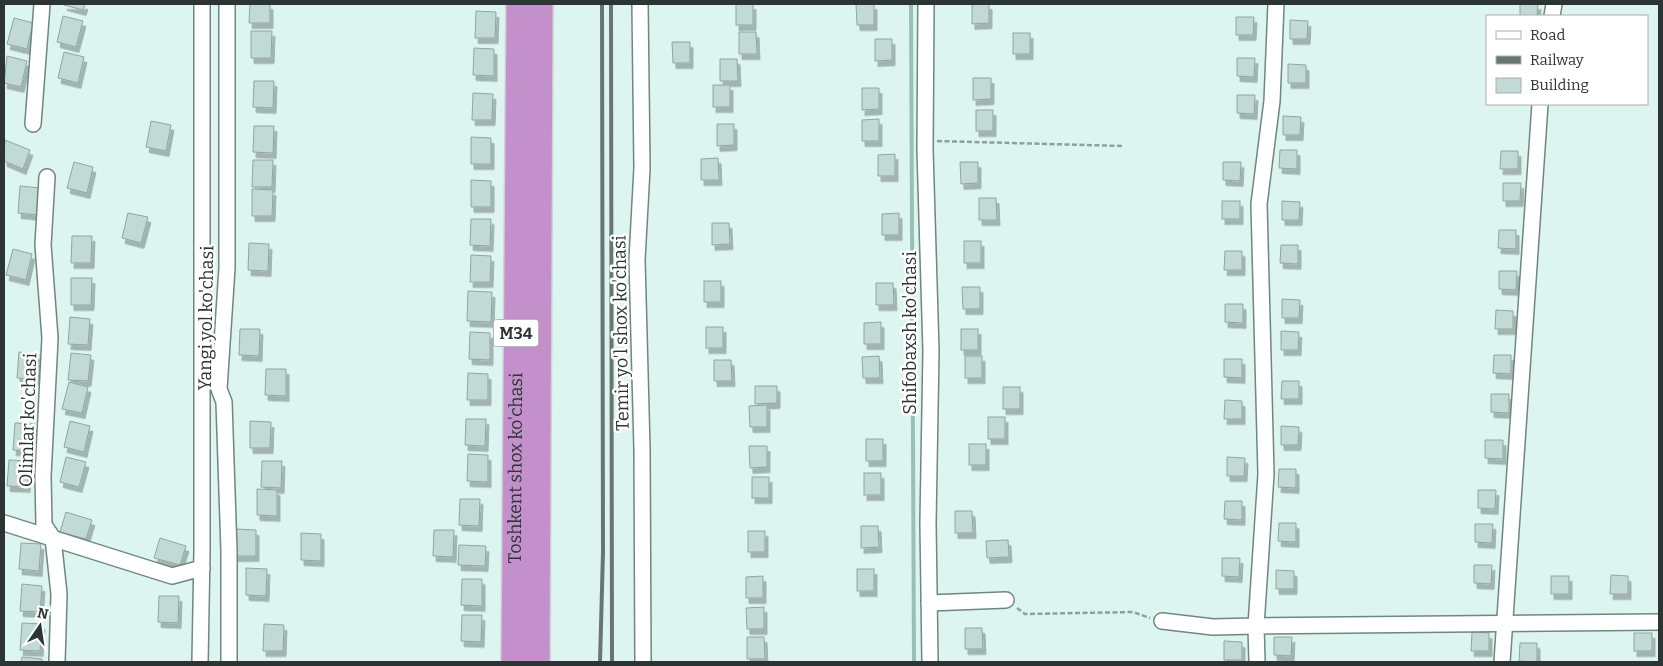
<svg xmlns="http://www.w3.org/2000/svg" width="1663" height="666" font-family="Bitter,serif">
	<defs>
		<filter id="shadow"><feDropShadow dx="3" dy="5.5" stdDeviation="0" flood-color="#0004"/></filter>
	</defs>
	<rect width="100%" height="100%" fill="#ddf5f0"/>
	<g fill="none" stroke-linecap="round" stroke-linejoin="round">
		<!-- stream -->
		<path stroke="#98c0b7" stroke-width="4" d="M911,4L914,662"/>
	</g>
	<!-- building -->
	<g fill="#c2dad5" stroke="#8fa5a0" filter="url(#shadow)">
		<path d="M64,4H85L83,10L64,5Z"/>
		<path d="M250,4H270V23H249Z"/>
		<rect x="736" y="4" width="17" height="21"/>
		<path d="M856,4H874V25H857Z"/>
		<path d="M972,4H989V23L972,24Z"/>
		<path d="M1520,4H1538L1537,16H1520Z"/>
		<path d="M476,11L496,12L495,38H475Z"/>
		<path d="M63,16L83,21L76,47L57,42Z"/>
		<path d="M1236,17H1254L1253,35H1236Z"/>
		<path d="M14,18L33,23L27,49L7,44Z"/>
		<path d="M1290,20L1308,21L1307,39H1290Z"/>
		<path d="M251,31H272L271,58H251Z"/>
		<path d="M739,32H756L757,54H739Z"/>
		<rect x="1013" y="33" width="17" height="21"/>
		<path d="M875,39H892V60L875,61Z"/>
		<path d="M672,42H690V63H673Z"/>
		<path d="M474,48L494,49V76L473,75Z"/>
		<path d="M64,52L84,57L78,83L58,78Z"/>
		<path d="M7,56L27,61L21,87L4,83Z"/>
		<path d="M1237,58H1255L1254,77L1237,76Z"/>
		<path d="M720,59H737L738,81H720Z"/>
		<path d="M1288,64L1306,65V83H1288Z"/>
		<path d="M973,78H991V99L973,100Z"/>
		<path d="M254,81H274L273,108L253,107Z"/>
		<rect x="713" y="85" width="17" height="22"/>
		<path d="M862,88H879V109L862,110Z"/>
		<path d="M473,93L493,94L492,120H472Z"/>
		<path d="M1237,95H1255L1254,114L1237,113Z"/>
		<rect x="976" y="110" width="17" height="21"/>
		<path d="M1283,116L1301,117L1300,135H1283Z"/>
		<path d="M879,119V141H862V120Z"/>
		<path d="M151,121L171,125L166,151L146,147Z"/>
		<path d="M717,124H734V145L717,146Z"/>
		<path d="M254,126H274L273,153L253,152Z"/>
		<path d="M471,137L491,138V164H471Z"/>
		<path d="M5,140L30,150L23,169L4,161Z"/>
		<path d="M1280,150H1297V169L1279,168Z"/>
		<path d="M1501,151H1518V169H1500Z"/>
		<path d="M895,154V176H878V155Z"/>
		<path d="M718,158L719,180H701V159Z"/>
		<path d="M253,160H273L272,187H252Z"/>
		<path d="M74,162L93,167L87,193L67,188Z"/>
		<path d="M960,162H978V183L961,184Z"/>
		<path d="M1223,162H1241L1240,181L1223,180Z"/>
		<path d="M471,180L491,181V207H471Z"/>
		<path d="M1503,183H1521L1520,201H1503Z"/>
		<path d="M20,186L40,188L38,215L18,213Z"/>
		<path d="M252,189L273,190L272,216H252Z"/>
		<path d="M979,198H996L997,220H979Z"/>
		<rect x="1222" y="201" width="18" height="18"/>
		<path d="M1282,201L1300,202L1299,220H1282Z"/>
		<path d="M128,213L148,217L141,243L122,238Z"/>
		<path d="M899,213V235H882V214Z"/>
		<path d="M471,219H491L490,246L470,245Z"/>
		<path d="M712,223H729L730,244L712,245Z"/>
		<path d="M1499,230H1516V249L1498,248Z"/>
		<path d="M72,236H92L91,263H71Z"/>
		<rect x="964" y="241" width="17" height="22"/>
		<path d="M249,243L269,244L268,271L248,270Z"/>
		<path d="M1281,245H1298V264L1280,263Z"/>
		<path d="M13,249L32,254L26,280L6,275Z"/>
		<path d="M1225,251H1242V270H1224Z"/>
		<path d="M471,255L491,256L490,282H470Z"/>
		<path d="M1499,271H1517L1516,290L1499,289Z"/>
		<path d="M71,278H92L91,305H71Z"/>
		<rect x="704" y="281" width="17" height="21"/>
		<path d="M876,283H893L894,305H876Z"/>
		<path d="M962,287H980V309H963Z"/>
		<path d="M468,291L492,292L491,322L467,321Z"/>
		<path d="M1282,299L1300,300L1299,318H1282Z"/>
		<path d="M1225,304H1243V323L1225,322Z"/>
		<path d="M1496,310L1513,311V329H1495Z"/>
		<path d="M70,317L90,319L88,345L68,344Z"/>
		<path d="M881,322V344H864V323Z"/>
		<rect x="706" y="327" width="17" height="21"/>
		<path d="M240,329H260L259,356L239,355Z"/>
		<rect x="961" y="329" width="17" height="21"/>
		<path d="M1281,331L1299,332L1298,350H1281Z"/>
		<path d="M470,332L490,333V360L469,359Z"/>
		<path d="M19,352L39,354L37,380L17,378Z"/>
		<path d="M71,353L91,355L88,381L68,380Z"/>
		<path d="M1494,355H1511V374L1493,373Z"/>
		<path d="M879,356L880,378H863L862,357Z"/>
		<rect x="965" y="356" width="17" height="22"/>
		<path d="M1224,359H1242V378L1224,377Z"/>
		<path d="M714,360H731L732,381H714Z"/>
		<path d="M266,369H286V396L265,395Z"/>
		<path d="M468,373L488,374V400H467Z"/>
		<path d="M1282,381H1299V399H1281Z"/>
		<path d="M69,382L88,387L82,413L62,409Z"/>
		<path d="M755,386H777V403L755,404Z"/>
		<rect x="1003" y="387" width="17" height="22"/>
		<path d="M1491,394H1509V413L1491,412Z"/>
		<path d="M1225,400L1242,401V419H1224Z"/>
		<path d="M767,405V427H750L749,406Z"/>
		<rect x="988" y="417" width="17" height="22"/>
		<path d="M466,419H486L485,446L465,445Z"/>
		<path d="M70,421L90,426L84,452L64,447Z"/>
		<path d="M250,421L271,422L270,448H250Z"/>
		<path d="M15,423L35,424L33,451L13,450Z"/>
		<path d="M1281,426L1299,427L1298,445H1281Z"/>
		<rect x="866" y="439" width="17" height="22"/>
		<path d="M1485,440H1503V459L1485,458Z"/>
		<rect x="969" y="444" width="17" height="21"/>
		<path d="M749,446H767V467L750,468Z"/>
		<path d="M468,454L488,455V482L467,481Z"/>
		<path d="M66,457L86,462L79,487L60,482Z"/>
		<path d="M1227,457L1245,458L1244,476H1227Z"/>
		<path d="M9,460L29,461L27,487L7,486Z"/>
		<path d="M262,461H282L281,488L261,487Z"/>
		<path d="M1279,469H1296V488L1278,487Z"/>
		<rect x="864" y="473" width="17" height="22"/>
		<rect x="752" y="477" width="17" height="21"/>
		<path d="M257,489L277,490V516L257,515Z"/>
		<path d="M1478,490H1496L1495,509L1478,508Z"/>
		<path d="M460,499H480L479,526L459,525Z"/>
		<path d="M1225,501H1242V520L1224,519Z"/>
		<path d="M955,511H972L973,533H955Z"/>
		<path d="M66,512L92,520L86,539L60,532Z"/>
		<path d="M1279,523H1296V542L1278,541Z"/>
		<path d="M1475,524H1493L1492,543L1475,542Z"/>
		<path d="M861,526H878L879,547L861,548Z"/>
		<path d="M236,529L256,530V556H235Z"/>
		<path d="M434,530H454L453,557L433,556Z"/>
		<rect x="748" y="531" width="17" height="21"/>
		<path d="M301,533L321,534V561L301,560Z"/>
		<path d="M160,538L186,546L180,565L154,558Z"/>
		<path d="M1008,540L1009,557L987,558L986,541Z"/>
		<path d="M21,543L41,544L39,571L19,569Z"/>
		<path d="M459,545L486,546L485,566L458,565Z"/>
		<path d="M1222,558H1240L1239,577L1222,576Z"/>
		<path d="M1474,565H1492L1491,584L1474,583Z"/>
		<path d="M246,568L267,569L266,596L246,595Z"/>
		<rect x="857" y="569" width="17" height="22"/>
		<path d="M1276,570L1294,571V589H1276Z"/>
		<path d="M1611,575L1628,576V594H1610Z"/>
		<path d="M763,576V598H746V577Z"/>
		<rect x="1551" y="576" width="18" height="18"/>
		<path d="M462,579H482V606L461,605Z"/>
		<path d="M22,584L42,586L40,612L20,611Z"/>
		<path d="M159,596H179L178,623L158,622Z"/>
		<path d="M764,607V629H747L746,608Z"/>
		<path d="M462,615H482L481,642L461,641Z"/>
		<path d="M22,623L42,624L40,651L20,650Z"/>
		<path d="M264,624L284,625L283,651H263Z"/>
		<path d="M965,628H982L983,649H965Z"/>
		<path d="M1472,632L1489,633V651H1471Z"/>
		<rect x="1634" y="633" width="18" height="18"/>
		<path d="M747,637H764L765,659H747Z"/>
		<path d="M1274,637H1292L1291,656L1274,655Z"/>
		<path d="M1224,641L1242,642V660H1224Z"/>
		<path d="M1520,643H1537V662L1519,661Z"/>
		<path d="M22,657L42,659V662H21Z"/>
	</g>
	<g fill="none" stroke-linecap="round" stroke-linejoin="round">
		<!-- minor casing -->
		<g stroke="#708681" stroke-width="18">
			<g id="minor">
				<path d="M227,4V268L219,389L224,402L229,551V662"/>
				<path d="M640,4L642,168L637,260L642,449L643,662"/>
				<path d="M926,4L925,150L931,351L928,523L930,662"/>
				<path d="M1552,16L1554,4"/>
				<path d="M33,124L42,4"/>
				<path d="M47,177L43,245L50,338L43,476L44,525L53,538L59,594L57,662"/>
				<path d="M4,523L172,576L202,568"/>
				<path d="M929,603L1006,600"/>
				<path d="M1162,621L1213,627L1256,626L1266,474L1259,204L1272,101L1276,4"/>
				<path d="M200,662L202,551V4"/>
				<path d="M1257,662L1256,626L1659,622"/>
				<path d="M1502,662L1540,104"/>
			</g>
		</g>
		<!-- trunk casing -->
		<g stroke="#d1d3d2" stroke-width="28">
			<g id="trunk">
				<path id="s1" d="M514,662L519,4"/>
				<path d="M537,662L540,4"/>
			</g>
		</g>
		<!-- path -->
		<g stroke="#8e9f9c" stroke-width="2.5" stroke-dasharray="5 2.5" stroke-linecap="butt">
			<path d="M937,141L1123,146"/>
			<path d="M1017,608L1025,614L1133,612L1150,618"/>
		</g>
		<!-- minor -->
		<use href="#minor" stroke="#fff" stroke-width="15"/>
		<!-- trunk -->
		<use href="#trunk" stroke="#c390cc" stroke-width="25"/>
		<!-- rail -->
		<g stroke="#687673" stroke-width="4">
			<path d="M611,4L612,662"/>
			<path d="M600,662L603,552L602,4"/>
		</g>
	</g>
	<g text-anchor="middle" stroke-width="5" stroke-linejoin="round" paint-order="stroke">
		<!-- shield labels -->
		<rect fill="#fff" stroke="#6b7270" stroke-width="1" x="493.5" y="319.5" width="45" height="27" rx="4"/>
		<g font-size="16" font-weight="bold" fill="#2c3533">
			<text x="516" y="339">M34</text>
		</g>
		<!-- street labels -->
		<g font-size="18" fill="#2c3533" stroke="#fff">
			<text transform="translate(206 318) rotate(-89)" y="6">Yangi yol ko'chasi</text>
			<text transform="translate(621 333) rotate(-91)" y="6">Temir yo'l shox ko'chasi</text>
			<text transform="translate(910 333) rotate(-90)" y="6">Shifobaxsh ko'chasi</text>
			<text transform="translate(28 420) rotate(-88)" y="6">Olimlar ko'chasi</text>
			<text dy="6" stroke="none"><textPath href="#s1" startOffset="194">Toshkent shox ko'chasi</textPath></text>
		</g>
	</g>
	<!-- border -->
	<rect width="1663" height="666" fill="none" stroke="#2c3533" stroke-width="10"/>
	<!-- legend -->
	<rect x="1486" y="15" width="162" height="90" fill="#ffffff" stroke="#abaead"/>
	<rect x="1496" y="31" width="25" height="8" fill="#ffffff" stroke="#abaead"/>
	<text x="1530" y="40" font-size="15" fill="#2c3533">Road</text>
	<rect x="1496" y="56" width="25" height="8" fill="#687673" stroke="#abaead"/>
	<text x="1530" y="65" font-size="15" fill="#2c3533">Railway</text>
	<rect x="1496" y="78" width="25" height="15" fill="#c2dad5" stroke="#abaead"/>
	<text x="1530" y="90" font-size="15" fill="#2c3533">Building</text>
	<!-- north arrow -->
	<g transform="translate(40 626) rotate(13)" stroke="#ffffff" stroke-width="4" paint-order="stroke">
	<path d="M0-4L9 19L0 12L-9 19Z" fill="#2c3533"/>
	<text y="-8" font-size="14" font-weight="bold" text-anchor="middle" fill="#2c3533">N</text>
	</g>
</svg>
